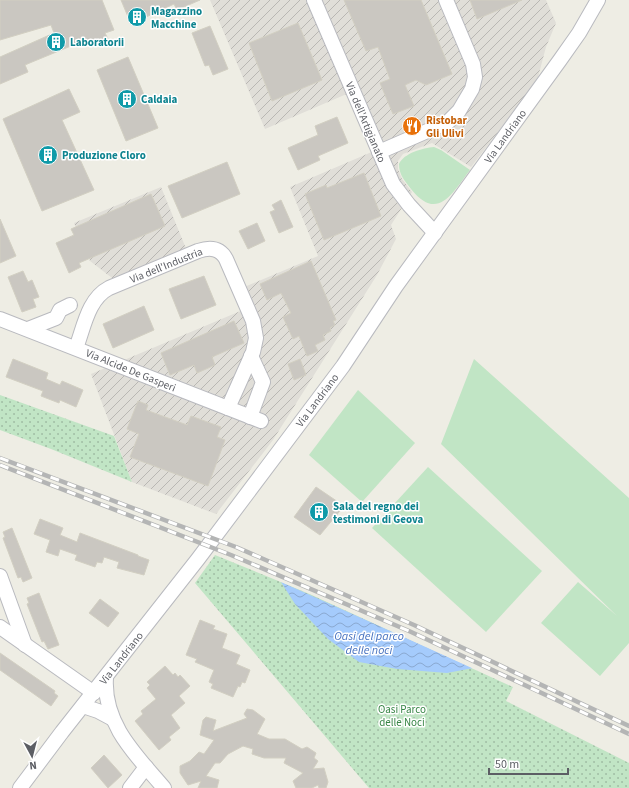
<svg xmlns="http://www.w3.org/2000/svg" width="629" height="788" font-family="'Source Sans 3',sans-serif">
	<defs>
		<pattern id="industrial-furrows" width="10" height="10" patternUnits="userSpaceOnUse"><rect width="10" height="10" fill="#e0ded8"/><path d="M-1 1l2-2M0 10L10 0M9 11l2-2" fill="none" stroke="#b9b7b3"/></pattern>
		<pattern id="park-dots" width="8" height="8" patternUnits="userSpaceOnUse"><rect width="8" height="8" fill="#c1e5c5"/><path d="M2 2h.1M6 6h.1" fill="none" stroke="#a0bda4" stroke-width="1.8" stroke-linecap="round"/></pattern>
		<pattern id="water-waves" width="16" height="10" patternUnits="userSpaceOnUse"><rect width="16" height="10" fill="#a5cbfc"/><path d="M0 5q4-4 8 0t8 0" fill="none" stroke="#8aa8d0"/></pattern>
	</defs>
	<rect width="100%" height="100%" fill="#eeede4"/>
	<!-- industrial -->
	<g fill="url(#industrial-furrows)">
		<path d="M210,0H546L556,23L546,47L537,81L471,167L432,143L403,154L398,161V169L402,179L412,192L391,225L396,239L377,275L273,440L216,514L132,482L91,374L250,307L242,288L318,256L290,187L374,151L349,93L265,129Z"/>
		<path d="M161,187L187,251L116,281L90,261L74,223Z"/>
	</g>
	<!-- grass -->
	<g fill="#c1e5c5">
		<path d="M434,147L441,150L470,170C453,192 438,223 411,189C405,181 399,175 399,164C404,153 423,148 434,147Z"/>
		<path d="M474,359L629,498V643L600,676L541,623L578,582L617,616L441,444Z"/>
		<path d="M358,390L415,443L362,502L309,455Z"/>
		<path d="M428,467L542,571L486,632L372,528Z"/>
	</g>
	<!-- park -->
	<g fill="url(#park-dots)">
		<path d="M0,395L114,436L132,482L51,449L0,430Z"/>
		<path d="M215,555L310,594L513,687L506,701L629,763V788H369L195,583Z"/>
	</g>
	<!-- water -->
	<path fill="url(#water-waves)" d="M281,582L473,668L447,673L397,669L359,662L328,639L295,604Z"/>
	<!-- pier -->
	<path fill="#eeede4" d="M280,580L414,639L473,667L474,669L310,594L279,581Z"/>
	<!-- building -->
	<g fill="#cac7c1" stroke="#d2cfc2">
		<path d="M0,0H102L114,30L105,33L108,39L94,45L91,39L84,42L83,41L32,62L25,65L28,72L0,84V57L54,33L51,25L0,40Z"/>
		<path d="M121,0H200L177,10L174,4L131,24Z"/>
		<path d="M344,0H421L452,74L426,85L416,80L405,85L414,106L393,114L380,83L390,79L378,47L366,51Z"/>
		<path d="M470,0H522L477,19Z"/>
		<path d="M298,23L322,80L272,101L249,43Z"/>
		<path d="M210,26L228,69L213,75L209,65L205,66L192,33Z"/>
		<path d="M128,57L158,128L126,141L97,70Z"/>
		<path d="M69,89L80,112L62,120L94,190L42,211L3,119Z"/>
		<path d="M337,117L348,143L318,156L320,160L298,170L288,148L318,135L315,126Z"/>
		<path d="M227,162L240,194L182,218L168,186Z"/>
		<path d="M364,173L381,216L324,240L305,194L326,185L327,188Z"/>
		<path d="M151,194L165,226L79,263L81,267L69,273L56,243L74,235L71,229Z"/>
		<path d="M281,200L293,227L279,233L270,212L275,210L272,205Z"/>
		<path d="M0,219L16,256L0,263Z"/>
		<path d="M257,223L265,241L248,249L239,231Z"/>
		<path d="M311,261L336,320L333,321L335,325L330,328L331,331L323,335L325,340L315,345L318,351L307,356L299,336L293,339L283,317L291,313L281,293L267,300L260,284Z"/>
		<path d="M23,271L28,282L32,280L39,297L33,299L36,307L22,312L8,277Z"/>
		<path d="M204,276L216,305L181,319L169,289Z"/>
		<path d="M144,306L154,330L113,348L103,324Z"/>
		<path d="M234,321L244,343L212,357L215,365L197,373L194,365L170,375L161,353Z"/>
		<path d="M13,359L48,373L46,379L60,385L62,381L83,390L76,407L60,400L59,403L41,396L43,391L6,377Z"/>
		<path d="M300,359L306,375L294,380L288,364Z"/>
		<path d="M138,401L148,405L146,410L187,425L191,416L221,427L217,437L225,440L208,486L130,457L139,434L127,429Z"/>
		<path d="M316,487L344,506L320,535L294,517Z"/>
		<path d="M40,519L63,528L60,535L77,542L80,533L138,555V556L149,560L144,575L117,568L119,562L104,557L102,563L97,562L95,567L75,560L77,555L60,549L58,556L46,552L50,540L34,534Z"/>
		<path d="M12,528L32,578L23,582L21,577L18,578L3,538L5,537L3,532Z"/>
		<path d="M39,593L59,645L48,649L44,641L42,642L27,604L29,603L27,598Z"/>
		<path d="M100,599L119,613L108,627L89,613Z"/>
		<path d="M200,620L215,626L213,629L227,634L222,648L240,655L236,664L250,670L245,683L242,682L240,687L238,686L233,697L211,688L213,684L209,682L214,670L195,662L197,659L186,655Z"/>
		<path d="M0,653L55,691L54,693L58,696L51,706L0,670Z"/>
		<path d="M165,666L173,675L175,673L178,677L180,675L190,686L179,696L185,703L171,715L180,728L169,737L171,740L159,750L135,721L143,714L141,711L156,699L147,688L150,685L147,682Z"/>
		<path d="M247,709L253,710L265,719L257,734L269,739H285L302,749L307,747L316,753L314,758L318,761L313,769L324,768L328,782L326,788H319L318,785L312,788H296L293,781L303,773L284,763L286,758H264L252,754L253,749L243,746L228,754L220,763H215L206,776L219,780L217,788H198L201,781L188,785L180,773V766L190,761L199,752L204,754L214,740L200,735L203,720L206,717L216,720L213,731L247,718L244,714Z"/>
		<path d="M104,755L122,775L108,788L91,768Z"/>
	</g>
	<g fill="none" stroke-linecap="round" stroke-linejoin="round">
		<!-- minor casing -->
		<g stroke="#b9babf" stroke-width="16">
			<g id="minor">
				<path d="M314,0L393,184L409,205L435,233"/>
				<path d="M379,152L448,122L459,111L472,89L475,77L473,64L446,0"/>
				<path d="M0,319L261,421"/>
				<path d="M28,329L56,318L60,310L70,305"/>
				<path d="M76,348C84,327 88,299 109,288L198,251C210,247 220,248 226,259L253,321L256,338L253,352L228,408"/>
				<path d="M250,417L263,382L251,356"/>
				<path d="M0,576L25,645"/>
				<path d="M0,627L94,693"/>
				<path d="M106,678C103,724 136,755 164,788"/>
				<path d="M83,706L98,711L113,719"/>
				<path d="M20,788L62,732L198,559L343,366L396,286L560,60L579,33L598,0"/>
				<path d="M130,788L146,767"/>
			</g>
		</g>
		<!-- minor -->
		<use href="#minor" stroke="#fff" stroke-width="14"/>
		<!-- rail casing -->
		<g stroke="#b4b5b5" stroke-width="4.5">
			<g id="rail">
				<path d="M0,458L236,547L414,625L629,726"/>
				<path d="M0,465L231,555L409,631L629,734"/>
			</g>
		</g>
		<!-- rail -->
		<use href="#rail" stroke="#fff" stroke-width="3" stroke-dasharray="9" stroke-linecap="butt"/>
	</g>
	<!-- icons -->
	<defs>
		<g id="building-disc" transform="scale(1)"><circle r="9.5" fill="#0f9aa8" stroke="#fff"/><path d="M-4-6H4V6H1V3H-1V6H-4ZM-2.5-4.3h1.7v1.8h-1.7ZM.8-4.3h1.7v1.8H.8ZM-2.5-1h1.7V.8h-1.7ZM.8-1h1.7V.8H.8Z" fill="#fff"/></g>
		<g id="restaurant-disc" transform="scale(1)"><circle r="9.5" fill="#e8710a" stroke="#fff"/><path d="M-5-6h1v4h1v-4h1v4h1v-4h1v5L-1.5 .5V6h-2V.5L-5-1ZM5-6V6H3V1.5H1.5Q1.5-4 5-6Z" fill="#fff"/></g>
	</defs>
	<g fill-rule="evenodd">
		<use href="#building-disc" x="137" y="17"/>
		<use href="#building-disc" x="56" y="42"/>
		<use href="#building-disc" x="127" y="99"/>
		<use href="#restaurant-disc" x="412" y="126"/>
		<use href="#building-disc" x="48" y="155"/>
		<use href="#building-disc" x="319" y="512"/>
	</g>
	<g text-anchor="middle" stroke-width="3" stroke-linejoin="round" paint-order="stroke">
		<!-- culture labels -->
		<g font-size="11" font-weight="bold" fill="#0d838f" stroke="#fff" text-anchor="start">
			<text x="151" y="15">Magazzino<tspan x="151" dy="13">Macchine</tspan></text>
			<text x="70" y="46">Laboratorii</text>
			<text x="141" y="103">Caldaia</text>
			<text x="62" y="159">Produzione Cloro</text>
			<text x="333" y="510">Sala del regno dei<tspan x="333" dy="13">testimoni di Geova</tspan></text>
		</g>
		<!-- food labels -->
		<g font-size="11" font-weight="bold" fill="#c56008" stroke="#fff" text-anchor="start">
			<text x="426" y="124">Ristobar<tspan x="426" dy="13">Gli Ulivi</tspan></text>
		</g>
		<!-- street labels -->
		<g font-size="11" fill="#5c5e64" stroke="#fff">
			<text transform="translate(366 122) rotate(67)" y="4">Via dell'Artigianato</text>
			<text transform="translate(505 136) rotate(-54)" y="4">Via Landriano</text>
			<text transform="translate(166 265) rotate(-22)" y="4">Via dell'Industria</text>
			<text transform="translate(131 370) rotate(22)" y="4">Via Alcide De Gasperi</text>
			<text transform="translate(317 400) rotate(-53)" y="4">Via Landriano</text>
			<text transform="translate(121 658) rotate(-52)" y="4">Via Landriano</text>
		</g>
		<!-- park labels -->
		<g font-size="11" fill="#388646" stroke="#fff">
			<text x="402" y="713">Oasi Parco<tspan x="402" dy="13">delle Noci</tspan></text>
		</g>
		<!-- water labels -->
		<g font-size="12" font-style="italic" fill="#4873c0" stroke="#fff">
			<text x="369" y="640">Oasi del parco<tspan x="369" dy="14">delle noci</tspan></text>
		</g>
	</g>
	<!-- north arrow -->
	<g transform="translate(32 756) rotate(173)" stroke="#ffffff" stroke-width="3" paint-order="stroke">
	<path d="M0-3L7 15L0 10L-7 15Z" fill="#5c5e64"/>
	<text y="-6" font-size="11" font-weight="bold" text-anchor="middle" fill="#5c5e64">N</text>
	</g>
	<!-- scale -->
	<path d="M489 768v6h79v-6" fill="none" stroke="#5c5e64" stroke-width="2"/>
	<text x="495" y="768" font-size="12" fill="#5c5e64" stroke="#ffffff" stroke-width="3" paint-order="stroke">50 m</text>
</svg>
